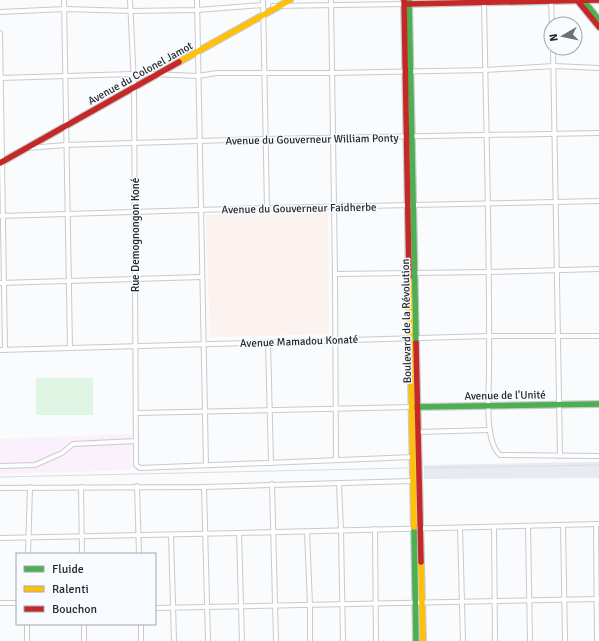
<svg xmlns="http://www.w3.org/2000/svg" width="599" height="641" font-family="Signika,sans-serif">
	<rect width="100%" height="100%" fill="#f9fbfd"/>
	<!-- built -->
	<path fill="#e6ebf1" d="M599,462V478L424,479V465Z"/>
	<!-- industrial -->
	<path fill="#faf1fc" d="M131,434L132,470L0,474V439Z"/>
	<!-- education -->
	<path fill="#fcf2ef" d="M328,213L329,334L210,337L206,215Z"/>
	<!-- pitch -->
	<rect fill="#dff6e4" x="36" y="378" width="57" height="37"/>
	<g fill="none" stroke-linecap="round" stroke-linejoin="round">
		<!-- street casing -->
		<g stroke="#c8cacc" stroke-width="6">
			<g id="street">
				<path d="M64,0L70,348"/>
				<path d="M130,0L134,84L136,465L140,468L413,457"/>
				<path d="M197,0L206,465"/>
				<path d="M263,0L267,208"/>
				<path d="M331,0L335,274L336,459"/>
				<path d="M484,0C486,124 490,249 489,373C489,393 484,441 500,455L599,456"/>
				<path d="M551,0L552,24"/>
				<path d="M273,6L404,4"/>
				<path d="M0,12L65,9L131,11L197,10L263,5"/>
				<path d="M0,33L5,350"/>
				<path d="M553,48L560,456"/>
				<path d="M151,74L198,76L217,73H332L485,70L554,66L599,68"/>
				<path d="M0,78L133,74"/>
				<path d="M28,148L66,145L265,139L599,133"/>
				<path d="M0,216L267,208L599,201"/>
				<path d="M335,274L488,272L599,269"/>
				<path d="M0,283L202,277"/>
				<path d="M268,342L271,463"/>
				<path d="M0,350L489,336H599"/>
				<path d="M136,413L412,407"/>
				<path d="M418,432L490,430"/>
				<path d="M0,466L35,465L62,453L73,444L136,441"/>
				<path d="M339,483L341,531L343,641"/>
				<path d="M272,484L276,641"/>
				<path d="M137,486L139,554"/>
				<path d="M81,487L82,554"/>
				<path d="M204,487L208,641"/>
				<path d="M0,488L204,487L413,481"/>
				<path d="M596,524L597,641"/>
				<path d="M563,525L565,641"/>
				<path d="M528,526L530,641"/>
				<path d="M494,527L495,641"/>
				<path d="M460,528L463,641"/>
				<path d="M375,529L376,641"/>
				<path d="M307,532L310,605V641"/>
				<path d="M239,533L242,641"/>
				<path d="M171,535L174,641"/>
				<path d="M0,538L239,533L599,524"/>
				<path d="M28,554L30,487"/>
				<path d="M0,603H17"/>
				<path d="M155,608L599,599"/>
				<path d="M27,624V641"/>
				<path d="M84,624V641"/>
				<path d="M141,624V641"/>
			</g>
		</g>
		<!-- fast casing -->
		<g stroke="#c8cacc" stroke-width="8">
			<g id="fast">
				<path d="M409,0L416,343"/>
				<path d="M583,0L599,20"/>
				<path d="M414,407L599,404"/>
				<path d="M414,527L416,641"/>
			</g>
		</g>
		<!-- slow casing -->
		<g stroke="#c8cacc" stroke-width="8">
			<g id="slow">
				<path d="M179,62L290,0"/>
				<path d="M409,277L414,527"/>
				<path d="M421,562L423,641"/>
			</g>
		</g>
		<!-- jam casing -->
		<g stroke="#c8cacc" stroke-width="8">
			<g id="jam">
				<path d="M404,0L409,277"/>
				<path d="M577,0L599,27"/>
				<path d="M407,4L599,0"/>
				<path d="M0,163L179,62"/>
				<path d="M416,343L421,562"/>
			</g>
		</g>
		<!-- street -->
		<use href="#street" stroke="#fefeff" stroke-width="4"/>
		<!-- fast -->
		<use href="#fast" stroke="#4caf50" stroke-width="5.5"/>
		<!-- slow -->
		<use href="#slow" stroke="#ffc107" stroke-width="5.5"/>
		<!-- jam -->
		<use href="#jam" stroke="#c62828" stroke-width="5.5"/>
		<!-- rail -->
		<g stroke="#dcdcdd" stroke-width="1">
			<path d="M425,468L599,465"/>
			<path d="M0,477L408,468"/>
		</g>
	</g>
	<g text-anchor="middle" stroke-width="3" stroke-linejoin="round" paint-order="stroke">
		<!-- street labels -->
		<g font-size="11" fill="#262728" stroke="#f7faff">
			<text transform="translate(140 73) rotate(-29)" y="4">Avenue du Colonel Jamot</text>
			<text transform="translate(312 139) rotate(-1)" y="4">Avenue du Gouverneur William Ponty</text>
			<text transform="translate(299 208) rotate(-1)" y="4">Avenue du Gouverneur Faidherbe</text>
			<text transform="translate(135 235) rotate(-90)" y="4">Rue Demognongon Koné</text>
			<text transform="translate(406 321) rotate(-91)" y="4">Boulevard de la Révolution</text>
			<text transform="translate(299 341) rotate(-2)" y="4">Avenue Mamadou Konaté</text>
			<text transform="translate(505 395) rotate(-1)" y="4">Avenue de l'Unité</text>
		</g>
	</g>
	<!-- legend -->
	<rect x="16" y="553" width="140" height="72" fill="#f7faff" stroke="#a3a6a9"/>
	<rect x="24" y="566" width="20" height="6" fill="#4caf50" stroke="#a3a6a9"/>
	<text x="52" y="573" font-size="12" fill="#262728">Fluide</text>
	<rect x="24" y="586" width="20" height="6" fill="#ffc107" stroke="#a3a6a9"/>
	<text x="52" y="593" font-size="12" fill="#262728">Ralenti</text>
	<rect x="24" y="606" width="20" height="6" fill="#c62828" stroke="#a3a6a9"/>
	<text x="52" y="613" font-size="12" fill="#262728">Bouchon</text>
	<!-- north arrow -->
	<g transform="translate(563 36) rotate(261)"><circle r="19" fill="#f7faff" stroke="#a3a6a9"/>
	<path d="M0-3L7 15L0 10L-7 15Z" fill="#707173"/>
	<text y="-6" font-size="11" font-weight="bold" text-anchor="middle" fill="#262728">N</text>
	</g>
</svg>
